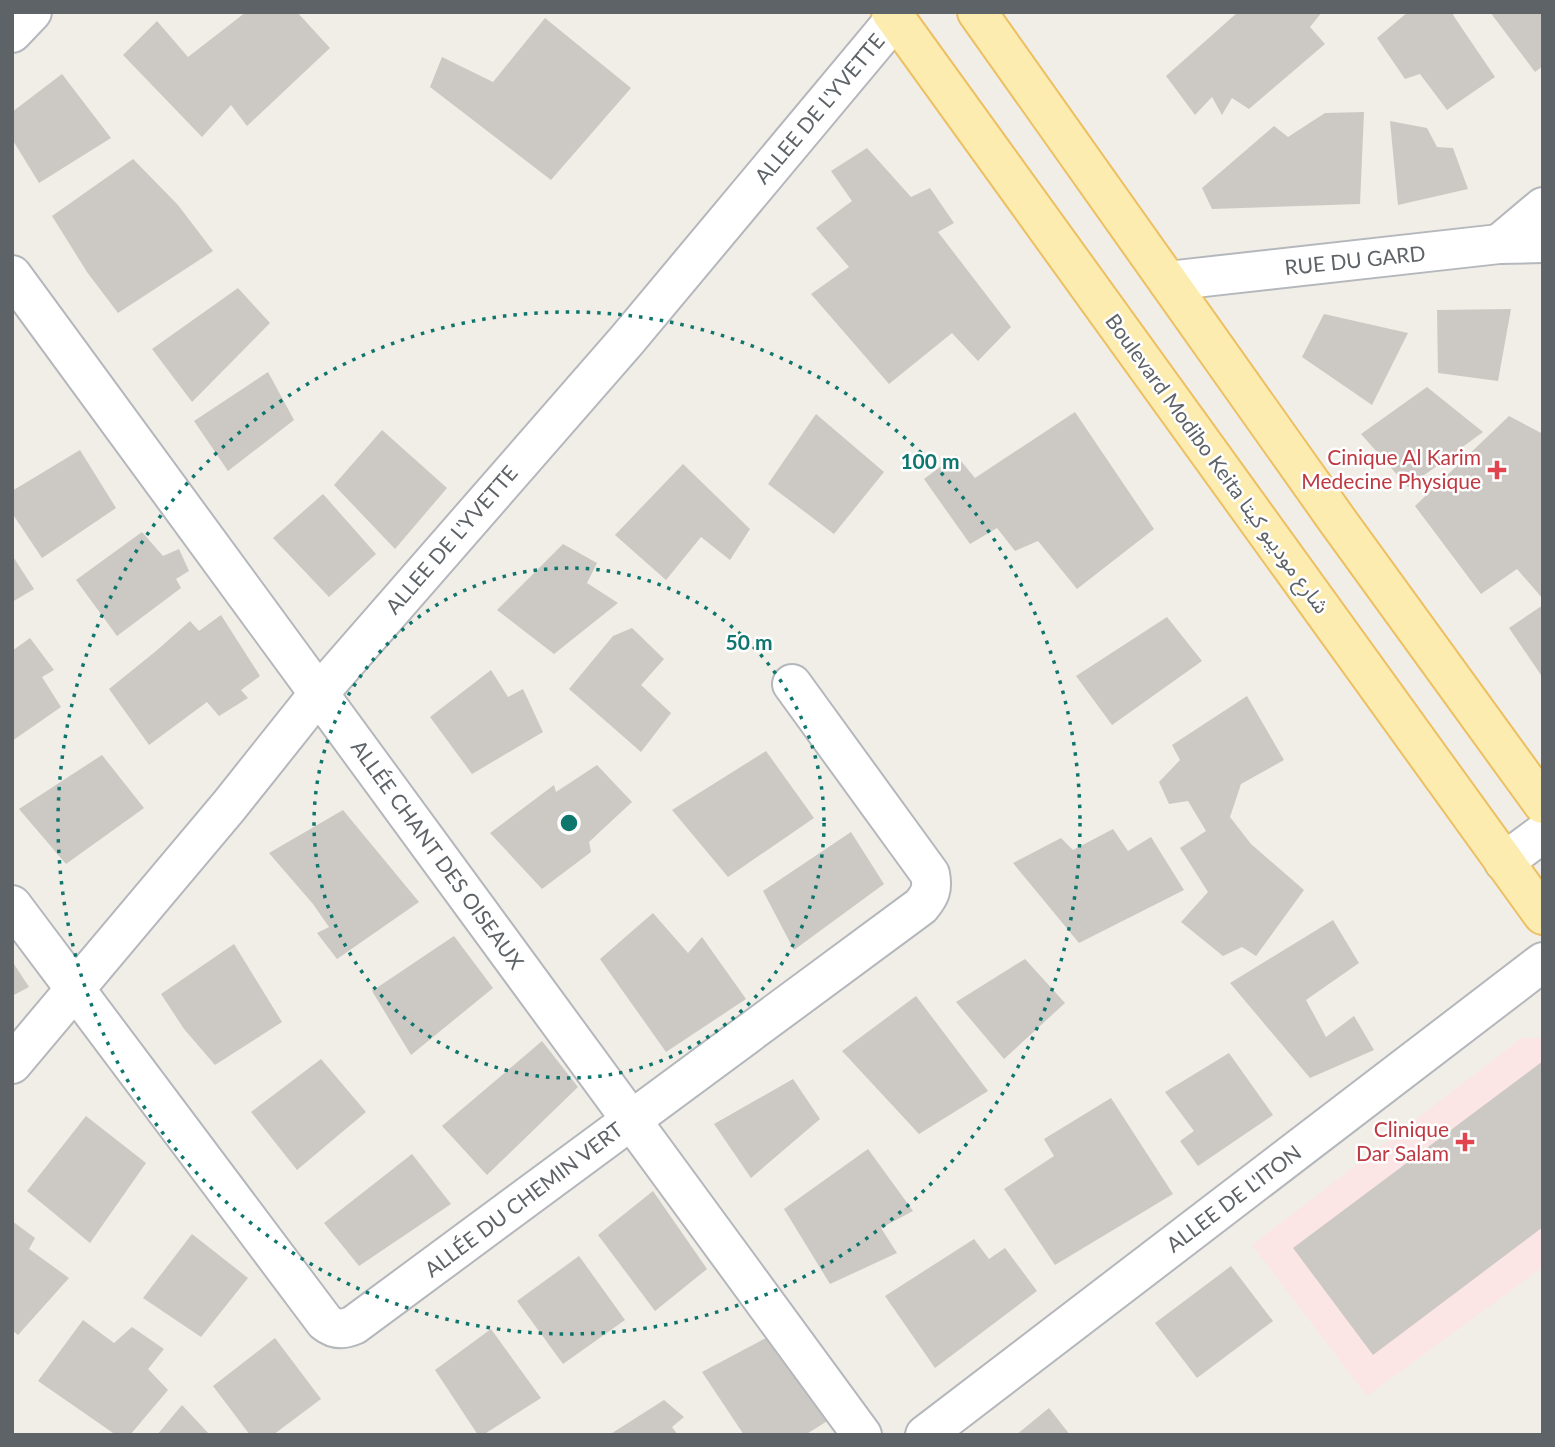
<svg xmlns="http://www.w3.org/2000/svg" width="1555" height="1447" font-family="Lato,'Noto Sans Arabic',sans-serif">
	<rect width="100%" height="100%" fill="#f0eee7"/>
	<!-- medical -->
	<path fill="#fbe6e5" d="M1522,1038H1543V1267L1367,1396L1252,1245Z"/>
	<!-- building -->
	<g fill="#ccc9c4">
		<path d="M246,12H297L330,48L247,126L231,105L202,137L123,55L157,21L188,57Z"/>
		<path d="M1238,12H1322L1310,27L1325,44L1249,109L1232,98L1222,115L1212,97L1195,115L1166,76Z"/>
		<path d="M1408,12H1456L1453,15L1495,77L1447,110L1420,74L1405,79L1377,38Z"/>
		<path d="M1490,12H1543V66L1535,72Z"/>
		<path d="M545,18L631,88L551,180L430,87L442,57L493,82Z"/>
		<path d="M62,74L111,138L39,183L12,139V112Z"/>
		<path d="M1364,112L1360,204L1212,209L1202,188L1274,126L1288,137L1325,113Z"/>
		<path d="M1390,121L1427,128L1437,147L1453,148L1468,189L1398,205Z"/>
		<path d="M867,148L911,197L930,188L954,223L938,232L1011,327L978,361L952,333L889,384L811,294L849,267L816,228L852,201L831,171Z"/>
		<path d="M133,159L178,205L213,251L118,313L87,272L52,216Z"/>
		<path d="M238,288L270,323L192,402L152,349Z"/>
		<path d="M1511,309L1498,381L1438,373L1437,310Z"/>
		<path d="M1324,314L1408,333L1372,405L1302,357Z"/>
		<path d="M268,372L294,420L228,471L194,421Z"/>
		<path d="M1427,387L1483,432L1408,487L1361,434Z"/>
		<path d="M1075,412L1154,529L1077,589L1038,541L1015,551L997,528L970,544L924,479L956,455L975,478Z"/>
		<path d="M816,414L884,472L834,534L768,484Z"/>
		<path d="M1509,416L1543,434V599L1517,569L1481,594L1415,506Z"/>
		<path d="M382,430L447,488L395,549L334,485Z"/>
		<path d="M80,450L116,508L42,558L12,513V491Z"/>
		<path d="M683,464L750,529L730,560L701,537L666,580L615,535Z"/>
		<path d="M323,494L376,554L329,597L273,538Z"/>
		<path d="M142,532L163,556L179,549L189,571L176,579L181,588L117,636L76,580Z"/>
		<path d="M563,544L597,563L587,583L618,603L554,654L497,610Z"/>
		<path d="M12,555L34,589L12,602Z"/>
		<path d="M1543,605V678L1509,628Z"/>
		<path d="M221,615L260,676L241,690L248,698L219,716L207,702L149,745L109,689L156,651L190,621L199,631Z"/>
		<path d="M1167,617L1202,661L1112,725L1076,676Z"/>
		<path d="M632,628L664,659L641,685L671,713L641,752L569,689L613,636Z"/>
		<path d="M30,638L54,670L42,677L61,707L12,741V651Z"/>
		<path d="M491,670L508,697L523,689L543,732L472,774L430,717Z"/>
		<path d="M1247,696L1284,760L1241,784L1230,817L1251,844L1304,890L1256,956L1242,947L1223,956L1181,922L1208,892L1180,848L1206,831L1188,801L1169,804L1159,782L1180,760L1172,745Z"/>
		<path d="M766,751L814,818L728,877L672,810Z"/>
		<path d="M102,755L144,808L66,864L19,809Z"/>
		<path d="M597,765L632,802L589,842L591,852L542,889L490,833L554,785L556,792Z"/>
		<path d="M343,810L419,902L337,959L317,933L329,927L313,904L269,853Z"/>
		<path d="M1113,829L1128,851L1151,837L1184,890L1079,943L1013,863L1061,838L1073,850Z"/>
		<path d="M851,832L884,884L794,950L763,891Z"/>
		<path d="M653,913L688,953L702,937L746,999L666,1052L600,959Z"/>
		<path d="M1333,920L1359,963L1306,1000L1326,1037L1354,1016L1374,1050L1310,1078L1230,983Z"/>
		<path d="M454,936L493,988L411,1055L372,991Z"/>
		<path d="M234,944L282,1022L215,1065L184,1029L161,994Z"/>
		<path d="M1025,959L1065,1003L1004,1059L956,1002Z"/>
		<path d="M12,961L29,987L12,996Z"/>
		<path d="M916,996L988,1091L919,1134L842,1051Z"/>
		<path d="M542,1041L578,1087L487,1175L442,1126Z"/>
		<path d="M1229,1053L1273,1115L1198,1166L1180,1141L1194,1131L1165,1092Z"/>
		<path d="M321,1059L366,1112L297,1170L251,1112Z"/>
		<path d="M1543,1061V1227L1373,1355L1293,1248Z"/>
		<path d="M793,1079L820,1119L751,1178L714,1124Z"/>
		<path d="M1111,1098L1173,1194L1055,1265L1004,1189L1054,1156L1044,1139Z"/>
		<path d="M86,1116L146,1163L90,1243L27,1191Z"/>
		<path d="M868,1149L913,1211L881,1228L897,1253L830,1284L784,1209Z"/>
		<path d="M412,1154L451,1204L359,1266L324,1223Z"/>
		<path d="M653,1191L707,1269L655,1311L598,1235Z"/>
		<path d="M12,1221L35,1238L29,1249L69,1278L18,1335L12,1330Z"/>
		<path d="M192,1234L248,1278L201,1337L143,1298Z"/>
		<path d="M974,1239L989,1259L1005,1248L1037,1291L935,1368L885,1296Z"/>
		<path d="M579,1256L625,1320L563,1364L517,1301Z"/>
		<path d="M1231,1266L1273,1321L1197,1378L1155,1323Z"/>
		<path d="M83,1320L114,1343L132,1327L164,1349L148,1369L168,1390L130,1435H116L38,1381Z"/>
		<path d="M491,1329L541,1398L483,1435H478L435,1370Z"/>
		<path d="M275,1338L321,1399L273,1435H250L213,1386Z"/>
		<path d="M766,1338L829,1420L805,1435H744L702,1372Z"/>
		<path d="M664,1400L684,1417L672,1427L678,1435H609Z"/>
		<path d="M182,1405L210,1435H157Z"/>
		<path d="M1049,1408L1070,1435H1016Z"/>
	</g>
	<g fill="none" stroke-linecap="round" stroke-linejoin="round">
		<!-- minor casing -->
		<g stroke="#b4b7bb" stroke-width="42">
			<g id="minor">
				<path d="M12,33L32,12"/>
				<path d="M1499,244L1543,207"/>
				<path d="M12,275L862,1435"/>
				<path d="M1168,281L1499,244L1543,243"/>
				<path d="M1504,862L1543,833"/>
				<path d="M12,905L325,1322C335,1330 343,1330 354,1325L921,906C930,895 933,889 930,874L792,684"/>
				<path d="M12,1064L229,806L319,693L627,340L895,19"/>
				<path d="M925,1435L1543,962"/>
			</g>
		</g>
		<!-- primary casing -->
		<g stroke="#edbf63" stroke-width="42">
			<g id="primary">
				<path d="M891,12L1543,915"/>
				<path d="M977,12L1337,520L1543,804"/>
			</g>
		</g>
		<!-- minor -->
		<use href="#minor" stroke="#fff" stroke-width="38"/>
		<!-- primary -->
		<use href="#primary" stroke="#fcecb0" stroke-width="38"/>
	</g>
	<!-- distance rings -->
	<g fill="none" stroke="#0f766e" stroke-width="3.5" stroke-dasharray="3.5 7">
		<circle cx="569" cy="823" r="255"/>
		<circle cx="569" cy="823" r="511"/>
	</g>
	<!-- markers -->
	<g fill="#e0444e" stroke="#fff" stroke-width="2.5">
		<path d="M1493.5 459.5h7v7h7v7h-7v7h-7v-7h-7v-7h7z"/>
		<path d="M1461.5 1131.5h7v7h7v7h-7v7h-7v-7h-7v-7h7z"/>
	</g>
	<g text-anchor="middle" stroke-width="5" stroke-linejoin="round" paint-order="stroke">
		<!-- street labels -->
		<g font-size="21" fill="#5e6367" stroke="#fff">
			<text transform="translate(820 109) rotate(-50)" y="7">ALLEE DE L'YVETTE</text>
			<text transform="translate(1355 261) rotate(-6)" y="7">RUE DU GARD</text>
			<text transform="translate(1217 464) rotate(54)" y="7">Boulevard Modibo Keita شارع موديبو كيتا</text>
			<text transform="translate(452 540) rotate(-49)" y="7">ALLEE DE L'YVETTE</text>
			<text transform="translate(437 855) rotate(54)" y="7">ALLÉE CHANT DES OISEAUX</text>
			<text transform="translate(1234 1199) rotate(-37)" y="7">ALLEE DE L'ITON</text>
			<text transform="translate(524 1200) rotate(-37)" y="7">ALLÉE DU CHEMIN VERT</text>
		</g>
		<!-- health labels -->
		<g font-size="21" fill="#be3a42" stroke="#fff" text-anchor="end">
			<text x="1481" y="465">Cinique Al Karim<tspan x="1481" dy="24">Medecine Physique</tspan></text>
			<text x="1449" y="1137">Clinique<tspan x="1449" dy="24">Dar Salam</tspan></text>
		</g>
	</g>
	<circle cx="569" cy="823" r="10" fill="#0f766e" stroke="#fff" stroke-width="3.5"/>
	<g font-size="21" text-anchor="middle" font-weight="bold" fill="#0f766e" stroke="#fff" stroke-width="5" stroke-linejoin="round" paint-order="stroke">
		<text x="930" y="469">100 m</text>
		<text x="749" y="650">50 m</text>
	</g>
	<!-- border -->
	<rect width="1555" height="1447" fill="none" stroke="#5e6367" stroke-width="28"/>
</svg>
